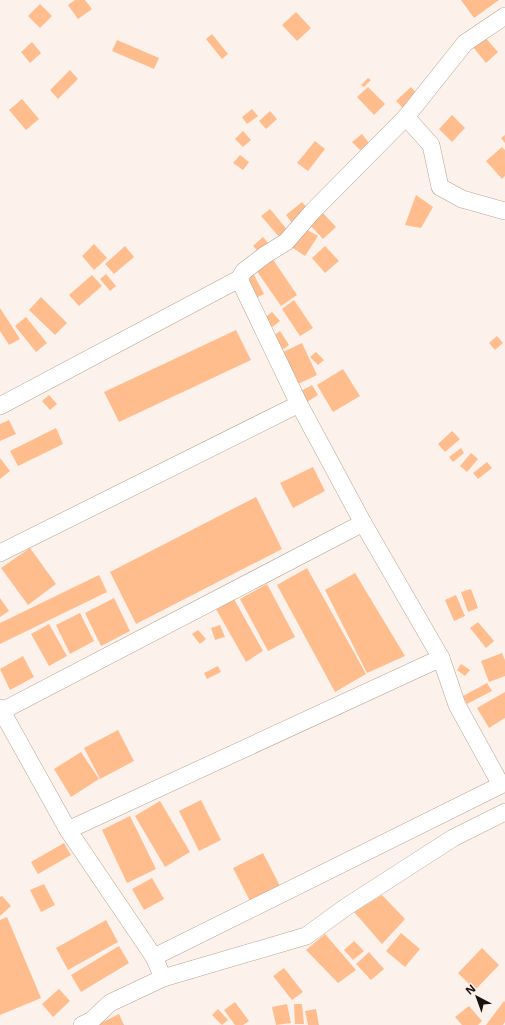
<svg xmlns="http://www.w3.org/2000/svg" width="505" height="1025" font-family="'Open Sans',sans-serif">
	<rect width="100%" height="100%" fill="#fcf2eb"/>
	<!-- building -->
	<g fill="#ffbd8d">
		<path d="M75,0H85L92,9L78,19L68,5Z"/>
		<path d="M461,0H499L474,18Z"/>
		<path d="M40,4L52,16L40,28L28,16Z"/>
		<path d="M296,12L311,28L297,41L282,25Z"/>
		<path d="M212,34L228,54L222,59L206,39Z"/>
		<path d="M484,36L498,52L486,63L472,46Z"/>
		<path d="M117,40L159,58L154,69L112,51Z"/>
		<path d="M32,42L41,53L30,63L21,52Z"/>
		<path d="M70,70L78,79L58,99L50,90Z"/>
		<path d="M368,78L371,80L364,87L361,85Z"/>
		<path d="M368,87L385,104L374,115L357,97Z"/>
		<path d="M411,87L418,95L403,108L396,101Z"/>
		<path d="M22,99L39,119L26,130L9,110Z"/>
		<path d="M252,109L258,116L247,124L242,117Z"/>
		<path d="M270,111L277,119L266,129L259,121Z"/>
		<path d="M452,115L465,128L452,142L439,129Z"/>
		<path d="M243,131L251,140L243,147L235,139Z"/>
		<path d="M362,134L369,143L360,150L352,142Z"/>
		<path d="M505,135V143L501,138Z"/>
		<path d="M315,141L325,149L308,171L297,163Z"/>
		<path d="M502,147L505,150V176L502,179L486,161Z"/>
		<path d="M240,155L249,162L243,170L233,163Z"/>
		<path d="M416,195L433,207L421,228L405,225Z"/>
		<path d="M302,202L309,210L293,224L286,215Z"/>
		<path d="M270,209L289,232L281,239L261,216Z"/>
		<path d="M321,211L336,227L323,239L308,223Z"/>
		<path d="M302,227L318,236L305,256L290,246Z"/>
		<path d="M263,237L268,243L258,251L253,246Z"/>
		<path d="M94,244L107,258L94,270L82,256Z"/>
		<path d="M125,246L134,257L114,274L105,264Z"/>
		<path d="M325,246L339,261L325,273L312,258Z"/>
		<path d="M270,255L297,295L281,306L254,267Z"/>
		<path d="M253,273L264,294L252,300L241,279Z"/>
		<path d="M106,274L116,286L110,291L100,279Z"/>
		<path d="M92,275L102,286L79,306L69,295Z"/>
		<path d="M41,297L67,323L55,335L29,310Z"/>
		<path d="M294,300L313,328L300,336L282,309Z"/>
		<path d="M0,308L20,339L9,345L0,331Z"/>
		<path d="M272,312L280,321L270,329L263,319Z"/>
		<path d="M26,317L47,343L36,352L15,326Z"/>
		<path d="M236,330L251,360L119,422L104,392Z"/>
		<path d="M280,331L289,345L282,350L272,337Z"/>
		<path d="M497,336L503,343L495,350L489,343Z"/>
		<path d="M302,343L317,375L296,385L281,353Z"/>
		<path d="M316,352L324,360L318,365L310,357Z"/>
		<path d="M343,369L360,396L333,412L317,385Z"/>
		<path d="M312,385L318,395L307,402L301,391Z"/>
		<path d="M49,395L57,404L50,410L42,401Z"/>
		<path d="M9,420L16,434L0,441V424Z"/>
		<path d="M56,428L63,444L18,466L10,451Z"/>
		<path d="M452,431L460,439L445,452L438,444Z"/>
		<path d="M461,448L464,453L453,462L449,457Z"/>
		<path d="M471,453L478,459L467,472L460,466Z"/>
		<path d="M0,458L10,471L0,479Z"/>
		<path d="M487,462L492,468L478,479L473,473Z"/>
		<path d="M313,467L325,491L293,508L280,483Z"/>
		<path d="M256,497L282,549L136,624L110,572Z"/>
		<path d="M30,548L56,584L28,605L1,568Z"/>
		<path d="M307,568L366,674L335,692L277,585Z"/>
		<path d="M355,573L405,656L367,673L325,590Z"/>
		<path d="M99,575L107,592L0,644V623Z"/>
		<path d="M267,584L295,637L268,651L240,599Z"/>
		<path d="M471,589L478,608L468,612L461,592Z"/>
		<path d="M456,595L465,616L454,621L445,600Z"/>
		<path d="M0,598L9,611L0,617Z"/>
		<path d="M114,598L130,631L101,646L85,613Z"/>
		<path d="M234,599L263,651L246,662L216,609Z"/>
		<path d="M80,613L94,641L70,654L56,625Z"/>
		<path d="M478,622L494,641L486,648L470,628Z"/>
		<path d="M49,624L67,656L49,666L31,634Z"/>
		<path d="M220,625L225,637L215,640L211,628Z"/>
		<path d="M198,630L206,639L200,644L192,634Z"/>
		<path d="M502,653L505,660V676L489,682L481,661Z"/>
		<path d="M23,656L34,677L10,690L0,669Z"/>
		<path d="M461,664L470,670L465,676L457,670Z"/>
		<path d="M218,666L221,672L207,679L204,673Z"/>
		<path d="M487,683L492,691L467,704L463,696Z"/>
		<path d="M505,692V718L489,728L477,708Z"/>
		<path d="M118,730L134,761L100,779L84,748Z"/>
		<path d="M81,752L99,779L71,797L54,769Z"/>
		<path d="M201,800L221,840L199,851L179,811Z"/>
		<path d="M160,801L190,852L165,867L135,816Z"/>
		<path d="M130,816L156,869L127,883L102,830Z"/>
		<path d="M64,843L71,855L38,874L31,862Z"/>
		<path d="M263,853L280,886L250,901L233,868Z"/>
		<path d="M152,878L164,899L144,910L132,889Z"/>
		<path d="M44,884L55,905L41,912L30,890Z"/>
		<path d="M382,895L405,919L382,944L354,912Z"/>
		<path d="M2,896L11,906L0,916V897Z"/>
		<path d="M7,917L41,998L0,1015V920Z"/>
		<path d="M106,920L118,942L68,970L56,948Z"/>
		<path d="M401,933L420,949L405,967L386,951Z"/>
		<path d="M325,934L356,970L338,983L306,950Z"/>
		<path d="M354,941L364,951L353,960L344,950Z"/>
		<path d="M119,946L129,963L81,992L71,975Z"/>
		<path d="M482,948L499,965L475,990L458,973Z"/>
		<path d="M369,952L384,969L371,980L356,964Z"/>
		<path d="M284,968L303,992L292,1000L273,976Z"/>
		<path d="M59,989L70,1001L53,1017L42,1004Z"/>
		<path d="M504,1001L505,1002V1022L503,1025H486Z"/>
		<path d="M235,1002L249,1021L243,1025H235L224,1010Z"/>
		<path d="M287,1004L291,1023L276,1025L272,1007Z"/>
		<path d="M294,1004H302L304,1024H295Z"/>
		<path d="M469,1006L482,1021L478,1025H462L455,1017Z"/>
		<path d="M218,1009L228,1020L222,1025L212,1015Z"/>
		<path d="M316,1009L319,1025H308L305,1011Z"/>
		<path d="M119,1014L124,1025H97Z"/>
	</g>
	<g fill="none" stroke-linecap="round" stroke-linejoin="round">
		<!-- minor casing -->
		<g stroke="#baa393" stroke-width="18">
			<g id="minor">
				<path d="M406,117L431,145L440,187L462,199L505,211"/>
				<path d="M239,279L244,271L265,255L286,242L312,212L406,117L465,43L505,16"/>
				<path d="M0,406L239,279L299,404L363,523L441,658L68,830L0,708"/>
				<path d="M0,553L299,404"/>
				<path d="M2,711L363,523"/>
				<path d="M68,830L154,957L163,978L110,1003L92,1020L82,1025"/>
				<path d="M154,957L501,785L457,705L441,658"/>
				<path d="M163,978L306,936L346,907L453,838L505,812"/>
			</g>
		</g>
		<!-- minor -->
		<use href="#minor" stroke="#fff" stroke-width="17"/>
	</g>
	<!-- north arrow -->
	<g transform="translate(477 997) rotate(319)" stroke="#fcf2eb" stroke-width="3" paint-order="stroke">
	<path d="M0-3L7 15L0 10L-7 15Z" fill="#1a120c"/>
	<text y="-6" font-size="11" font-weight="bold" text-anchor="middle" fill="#1a120c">N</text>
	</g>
</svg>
